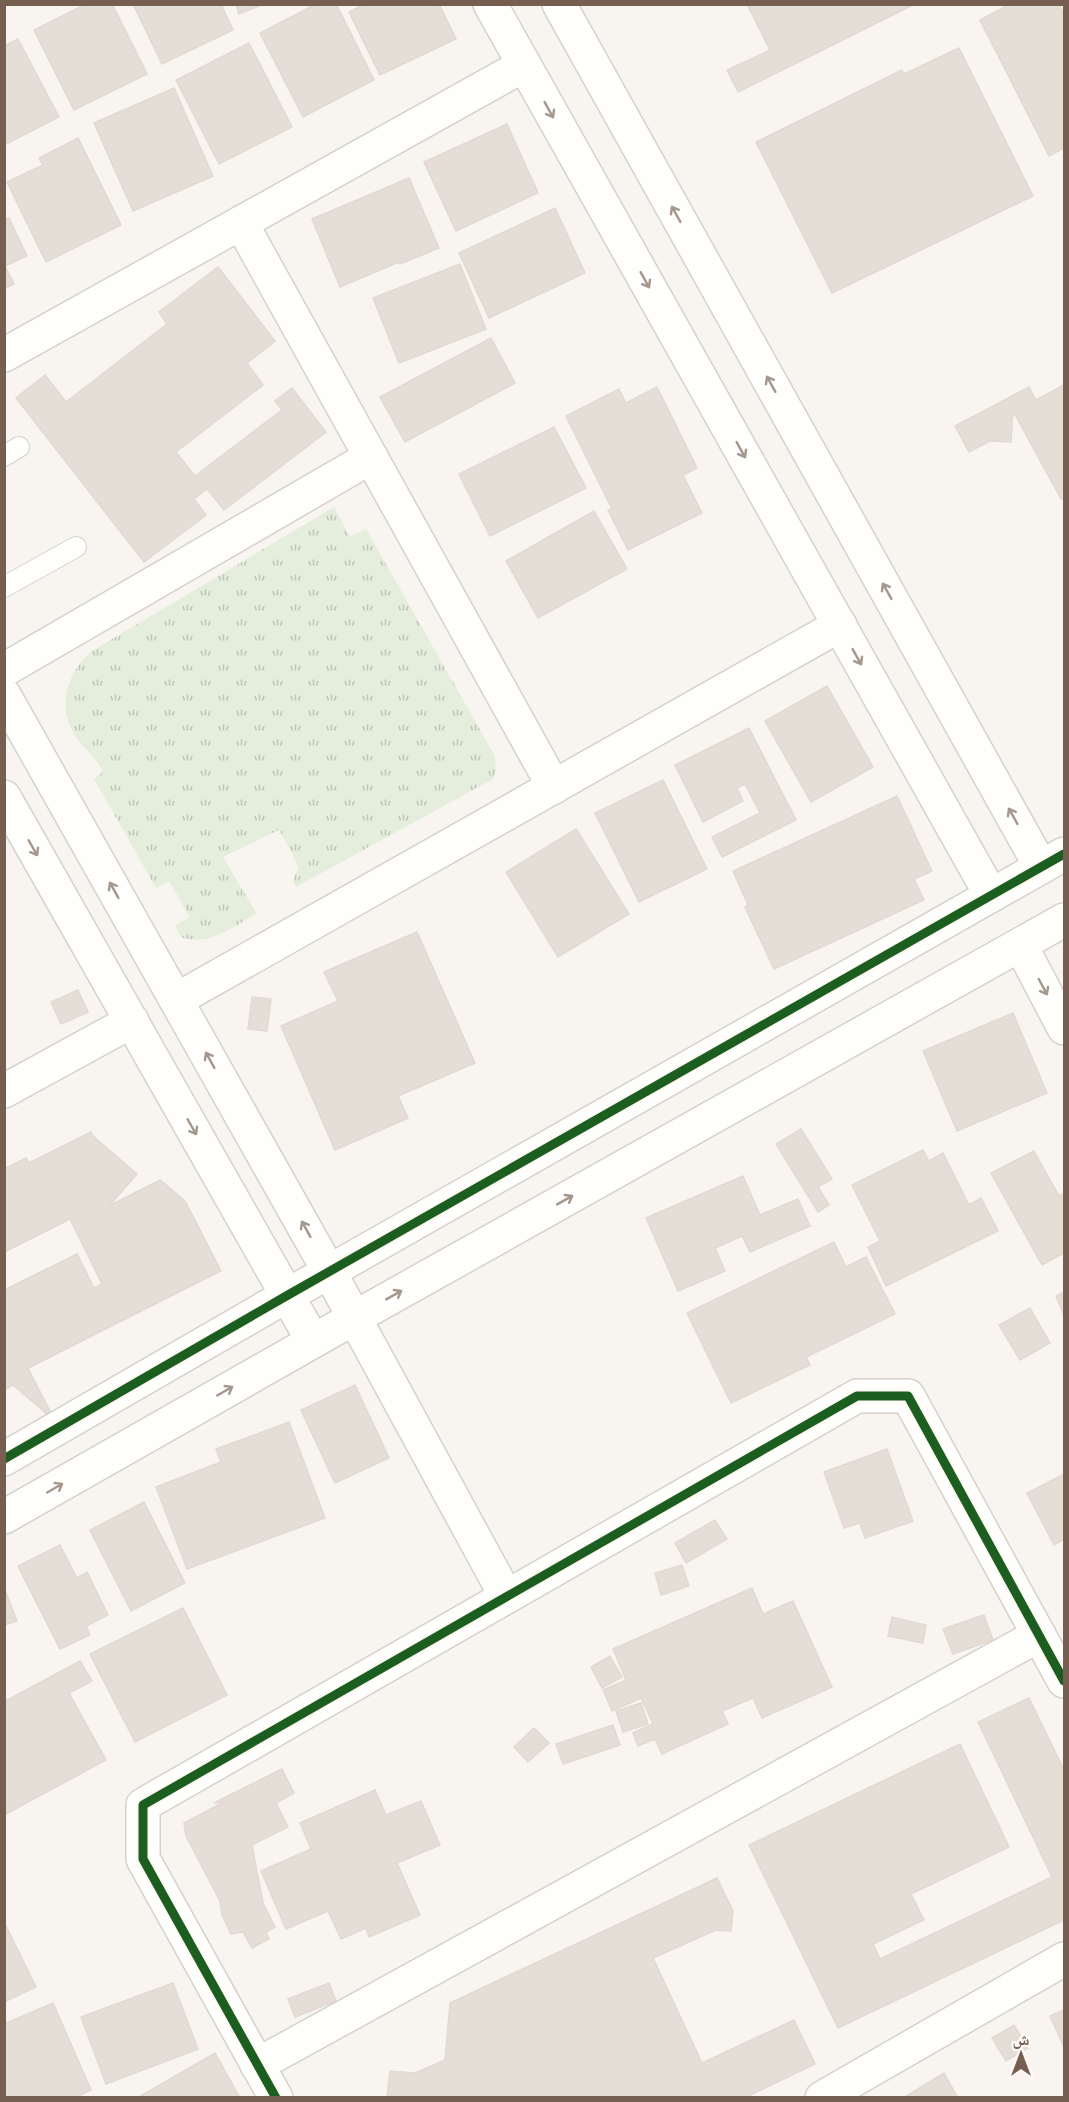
<svg xmlns="http://www.w3.org/2000/svg" width="1069" height="2102" font-family="'Nunito Sans','Noto Naskh Arabic',sans-serif">
	<defs>
		<pattern id="park-tufts" width="24" height="20" patternUnits="userSpaceOnUse" patternTransform="scale(1.5)"><rect width="24" height="20" fill="#e5eedc"/><path d="M3 7l-1-3M5 7V3M7 7l1-3M15 17l-1-3M17 17v-4M19 17l1-3" fill="none" stroke="#bec4b5"/></pattern>
	</defs>
	<rect width="100%" height="100%" fill="#f8f5f0"/>
	<!-- park -->
	<path fill="url(#park-tufts)" d="M334,507L350,537L366,529L495,756L496,770L493,779L296,887L293,880L299,867L279,830L223,857L257,914C232,927 209,947 181,937L175,926L190,917L169,881L156,888L94,779L103,772C97,758 86,751 77,739C56,709 66,673 92,651Z"/>
	<!-- building -->
	<g fill="#e5ded7" stroke="#e1d9d2" stroke-width="1.5">
		<path d="M86,4H112L147,74L74,110L34,30Z"/>
		<path d="M133,4H221L233,30L162,64Z"/>
		<path d="M236,4H264L239,14Z"/>
		<path d="M316,4H336L374,80L303,117L260,33Z"/>
		<path d="M364,4H439L456,39L380,75L349,12Z"/>
		<path d="M747,4H915L738,92L727,70L770,50Z"/>
		<path d="M1010,4H1059L1064,15V148L1049,156L980,20Z"/>
		<path d="M18,39L59,117L4,145V46Z"/>
		<path d="M249,43L292,127L219,164L176,80Z"/>
		<path d="M959,48L1033,196L832,293L756,142L902,70L904,74Z"/>
		<path d="M174,88L213,176L133,211L94,123Z"/>
		<path d="M507,124L538,193L456,231L424,162Z"/>
		<path d="M78,138L121,225L46,262L7,182L43,165L39,158Z"/>
		<path d="M409,178L439,248L400,264L399,262L340,287L312,219Z"/>
		<path d="M555,208L585,273L489,318L459,253Z"/>
		<path d="M9,218L27,256L5,266L14,284L4,289V220Z"/>
		<path d="M460,264L486,329L399,363L373,298Z"/>
		<path d="M218,267L275,341L247,363L263,385L176,452L195,476L282,410L275,401L292,388L326,432L224,510L207,489L194,499L206,515L144,562L16,398L45,375L66,402L167,324L159,312Z"/>
		<path d="M491,338L515,383L405,442L380,397Z"/>
		<path d="M1064,385V500L1061,499L1013,411L1011,442L990,441L969,452L955,426L1029,387L1036,400Z"/>
		<path d="M657,387L697,468L683,475L702,513L628,550L608,510L612,509L566,416L619,389L626,403Z"/>
		<path d="M554,427L586,488L490,536L459,474Z"/>
		<path d="M594,511L627,569L538,618L506,561Z"/>
		<path d="M827,686L873,767L811,802L765,721Z"/>
		<path d="M749,728L796,820L722,857L712,837L760,813L745,784L737,788L743,801L703,822L675,765Z"/>
		<path d="M663,780L707,869L639,902L595,813Z"/>
		<path d="M897,796L932,871L914,879L924,900L774,969L745,907L748,905L733,871Z"/>
		<path d="M576,829L629,914L558,957L506,872Z"/>
		<path d="M417,932L475,1063L398,1096L408,1118L335,1150L281,1026L338,1001L324,972Z"/>
		<path d="M78,990L88,1012L61,1024L51,1002Z"/>
		<path d="M252,997L271,999L267,1031L248,1029Z"/>
		<path d="M1013,1013L1047,1093L957,1131L923,1051Z"/>
		<path d="M801,1129L832,1179L818,1187L829,1205L818,1212L776,1144Z"/>
		<path d="M91,1132L93,1136L137,1174L109,1206L160,1180L185,1201L221,1271L28,1368L55,1421L13,1385L4,1390V1290L77,1254L94,1288L102,1284L70,1219L4,1252V1169L26,1158L29,1163Z"/>
		<path d="M923,1150L929,1161L943,1153L969,1205L981,1198L998,1231L886,1286L868,1247L880,1241L852,1185Z"/>
		<path d="M1034,1151L1059,1196L1064,1193V1253L1042,1265L991,1173Z"/>
		<path d="M743,1176L760,1215L798,1199L810,1226L750,1252L742,1236L715,1248L725,1271L678,1291L646,1218Z"/>
		<path d="M834,1242L846,1267L866,1257L895,1314L806,1357L810,1365L731,1403L687,1313Z"/>
		<path d="M1064,1292V1315L1056,1296Z"/>
		<path d="M1030,1308L1050,1343L1020,1360L999,1325Z"/>
		<path d="M355,1385L389,1458L335,1483L301,1410Z"/>
		<path d="M289,1422L325,1518L187,1569L156,1487L221,1462L216,1449Z"/>
		<path d="M887,1449L913,1521L865,1538L860,1523L844,1528L824,1472Z"/>
		<path d="M1064,1474V1539L1054,1545L1027,1493Z"/>
		<path d="M144,1502L185,1583L131,1611L90,1530Z"/>
		<path d="M715,1520L727,1539L686,1563L675,1543Z"/>
		<path d="M60,1545L77,1578L87,1572L108,1615L86,1626L90,1635L60,1649L18,1566Z"/>
		<path d="M682,1565L689,1586L661,1595L655,1573Z"/>
		<path d="M4,1587L17,1621L4,1625Z"/>
		<path d="M752,1588L763,1614L793,1601L832,1687L762,1718L753,1698L722,1711L728,1724L662,1754L655,1739L638,1746L633,1733L653,1724L641,1698L612,1711L603,1690L626,1680L613,1649Z"/>
		<path d="M183,1608L227,1695L135,1742L90,1654Z"/>
		<path d="M984,1615L993,1640L953,1654L943,1629Z"/>
		<path d="M892,1617L926,1625L923,1643L888,1636Z"/>
		<path d="M610,1656L622,1677L602,1688L591,1667Z"/>
		<path d="M80,1661L92,1681L69,1693L106,1760L4,1815V1702Z"/>
		<path d="M1029,1698L1064,1770V1920L838,2028L749,1845L960,1744L1009,1847L911,1894L924,1920L873,1944L880,1959L1052,1877L978,1722Z"/>
		<path d="M641,1703L648,1724L623,1732L616,1711Z"/>
		<path d="M613,1725L620,1745L563,1764L556,1744Z"/>
		<path d="M534,1728L549,1743L528,1762L514,1747Z"/>
		<path d="M282,1769L294,1793L276,1803L288,1827L252,1845L263,1903L275,1927L266,1932L269,1939L252,1948L243,1932L231,1934L222,1915L220,1901L186,1836L184,1823L224,1802L214,1803Z"/>
		<path d="M375,1790L386,1815L421,1801L440,1845L397,1863L420,1915L369,1937L366,1928L341,1939L328,1911L286,1929L261,1871L311,1849L300,1823Z"/>
		<path d="M717,1878L733,1911L731,1931L716,1930L653,1958L702,2063L794,2020L815,2064L744,2098H387L390,2071L415,2073L445,2060L450,2003Z"/>
		<path d="M4,1922L36,1987L4,2002Z"/>
		<path d="M173,1983L198,2049L106,2084L81,2017Z"/>
		<path d="M329,1983L336,2001L295,2017L288,1999Z"/>
		<path d="M53,2003L91,2090L74,2098H4V2024Z"/>
		<path d="M1064,2010V2047L1050,2016Z"/>
		<path d="M1014,2025L1028,2048L1006,2061L992,2038Z"/>
		<path d="M215,2053L240,2098H137Z"/>
		<path d="M944,2073L958,2098H903Z"/>
	</g>
	<g fill="none" stroke-linecap="round" stroke-linejoin="round">
		<!-- lane casing -->
		<g stroke="#d6d1cb" stroke-width="22">
			<g id="lane">
				<path d="M4,456L19,447"/>
				<path d="M4,587L76,547"/>
			</g>
		</g>
		<!-- street casing -->
		<g stroke="#d6d1cb" stroke-width="36">
			<g id="street">
				<path d="M490,4L991,895"/>
				<path d="M559,4L1041,867"/>
				<path d="M241,223L554,787"/>
				<path d="M4,355L524,65"/>
				<path d="M4,670L371,457"/>
				<path d="M4,695L330,1273L506,1596"/>
				<path d="M4,797L313,1341"/>
				<path d="M1021,946L1064,1028"/>
				<path d="M176,1000L840,625"/>
				<path d="M4,1091L132,1021"/>
				<path d="M4,1459L288,1295L1064,854"/>
				<path d="M4,1517L354,1318L1064,920"/>
				<path d="M257,2065L1039,1635"/>
				<path d="M276,2098L143,1859V1805L857,1396H908L1064,1681"/>
				<path d="M822,2098L1064,1959"/>
			</g>
		</g>
		<!-- lane -->
		<use href="#lane" stroke="#fefefd" stroke-width="20"/>
		<!-- street -->
		<use href="#street" stroke="#fefefd" stroke-width="33"/>
		<!-- cycleway casing -->
		<g stroke="#fefaf3" stroke-width="13">
			<g id="cycleway">
				<path d="M4,1459L288,1295L1064,854"/>
				<path d="M276,2098L143,1859V1805L857,1396H908L1064,1681"/>
			</g>
		</g>
		<!-- cycleway -->
		<use href="#cycleway" stroke="#1b5e20" stroke-width="9"/>
	</g>
	<!-- one-way arrows -->
	<defs><path id="oneway-shaft" d="M-6 0H5M1.5-3L5.5 0L1.5 3" fill="none" stroke-width="1.6" stroke-linecap="round" stroke-linejoin="round" transform="scale(1.5)"/></defs>
	<g stroke="#a6978d">
		<use href="#oneway-shaft" transform="translate(549 110) rotate(61)"/>
		<use href="#oneway-shaft" transform="translate(676 214) rotate(-119)"/>
		<use href="#oneway-shaft" transform="translate(645 280) rotate(61)"/>
		<use href="#oneway-shaft" transform="translate(771 384) rotate(-119)"/>
		<use href="#oneway-shaft" transform="translate(741 450) rotate(61)"/>
		<use href="#oneway-shaft" transform="translate(887 591) rotate(-119)"/>
		<use href="#oneway-shaft" transform="translate(857 657) rotate(61)"/>
		<use href="#oneway-shaft" transform="translate(1013 816) rotate(-119)"/>
		<use href="#oneway-shaft" transform="translate(33 848) rotate(60)"/>
		<use href="#oneway-shaft" transform="translate(114 890) rotate(-119)"/>
		<use href="#oneway-shaft" transform="translate(1043 987) rotate(62)"/>
		<use href="#oneway-shaft" transform="translate(210 1060) rotate(-119)"/>
		<use href="#oneway-shaft" transform="translate(192 1127) rotate(60)"/>
		<use href="#oneway-shaft" transform="translate(565 1200) rotate(-29)"/>
		<use href="#oneway-shaft" transform="translate(306 1229) rotate(-119)"/>
		<use href="#oneway-shaft" transform="translate(394 1295) rotate(-29)"/>
		<use href="#oneway-shaft" transform="translate(225 1391) rotate(-30)"/>
		<use href="#oneway-shaft" transform="translate(55 1488) rotate(-30)"/>
	</g>
	<!-- border -->
	<rect width="1069" height="2102" fill="none" stroke="#765f50" stroke-width="12"/>
	<!-- north arrow -->
	<g transform="translate(1021 2054)" stroke="#fefaf3" stroke-width="4.5" paint-order="stroke">
	<path d="M0-4.5L10 22L0 15L-10 22Z" fill="#765f50"/>
	<text y="-9" font-size="16" font-weight="bold" text-anchor="middle" fill="#765f50">ش</text>
	</g>
</svg>
